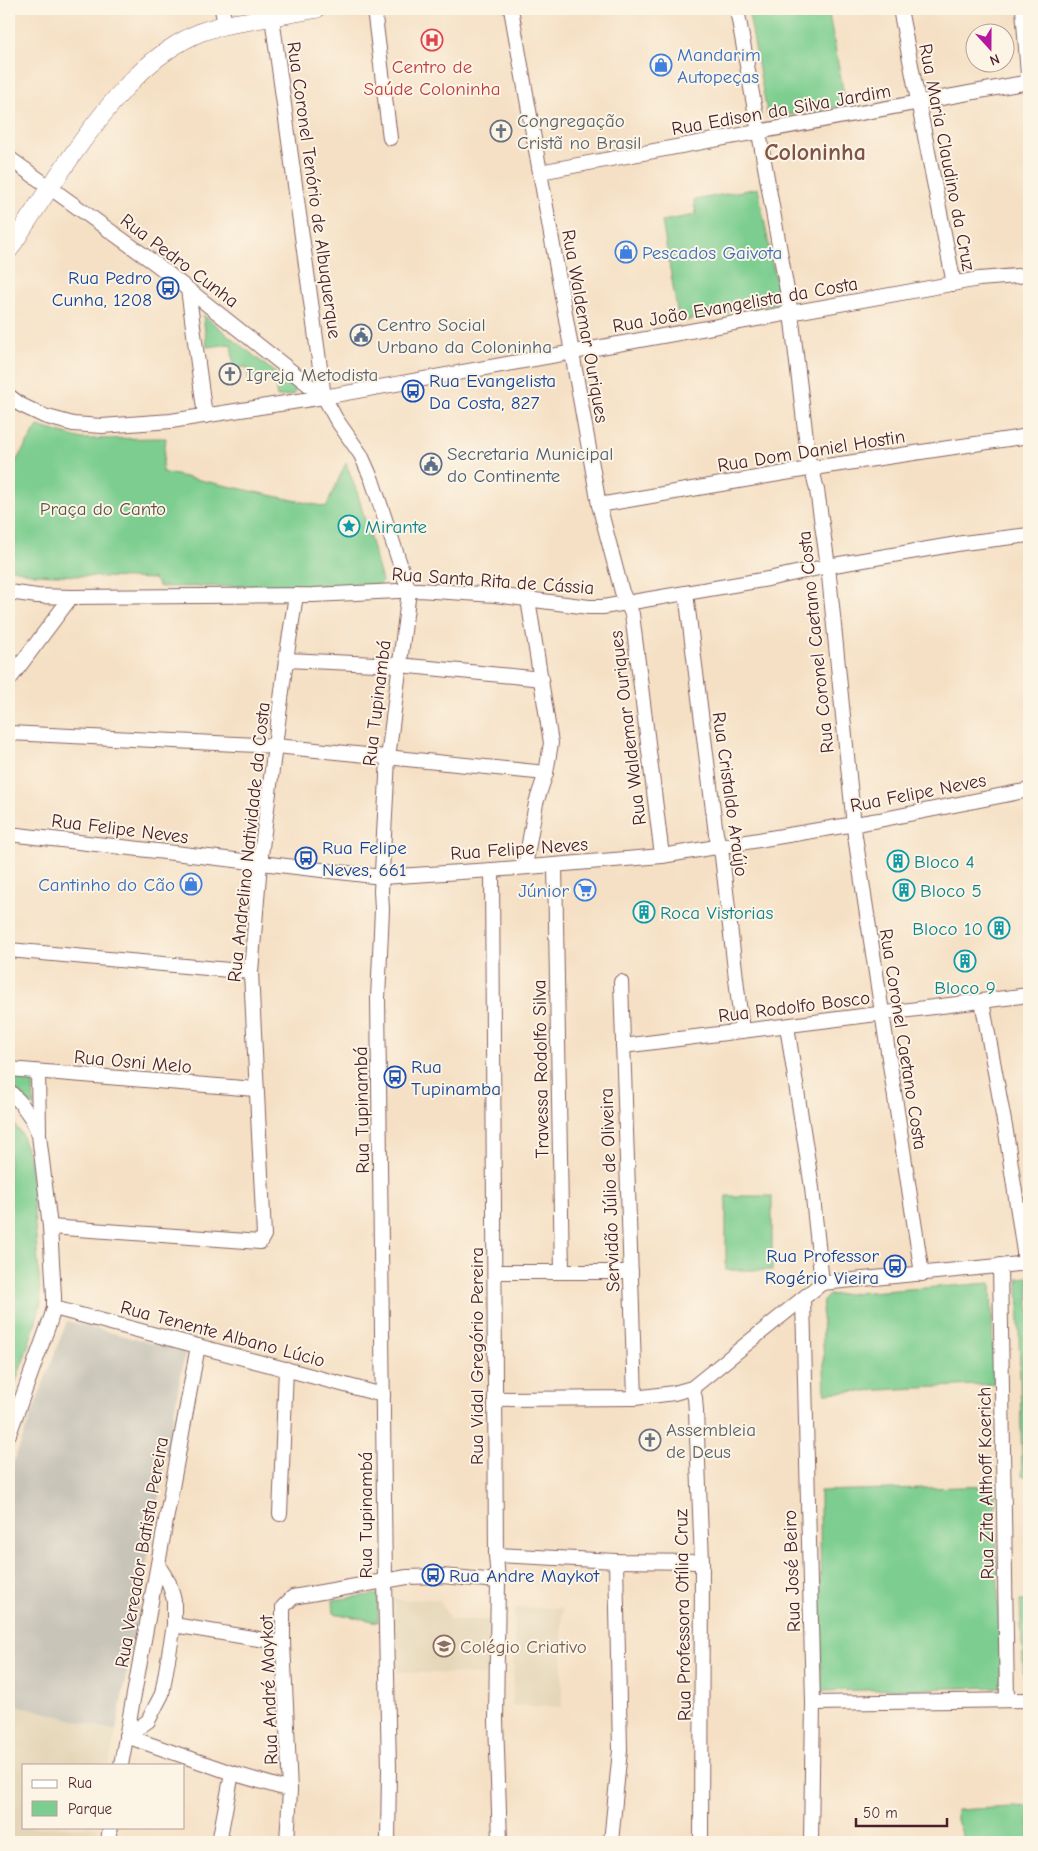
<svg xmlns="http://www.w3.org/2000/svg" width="1038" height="1851" font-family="'Comic Neue',sans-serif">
	<rect width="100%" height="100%" fill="#fcf5e5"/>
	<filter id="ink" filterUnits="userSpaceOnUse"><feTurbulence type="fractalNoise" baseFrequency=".02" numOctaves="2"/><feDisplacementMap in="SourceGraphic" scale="10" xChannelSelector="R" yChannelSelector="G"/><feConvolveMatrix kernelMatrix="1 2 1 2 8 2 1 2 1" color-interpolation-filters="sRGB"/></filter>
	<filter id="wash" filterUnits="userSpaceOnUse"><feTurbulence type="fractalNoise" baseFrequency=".0096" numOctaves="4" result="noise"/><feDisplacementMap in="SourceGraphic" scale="20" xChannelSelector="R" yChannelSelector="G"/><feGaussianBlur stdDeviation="1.12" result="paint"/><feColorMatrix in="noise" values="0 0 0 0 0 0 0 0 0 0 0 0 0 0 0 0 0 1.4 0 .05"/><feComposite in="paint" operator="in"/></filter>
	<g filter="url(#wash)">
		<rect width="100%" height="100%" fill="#f5e0c5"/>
		<!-- built -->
		<g fill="#e4d6b7">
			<path d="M439,1599L450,1620H493L491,1675L397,1672L394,1600Z"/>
			<path d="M515,1608H562V1707L512,1706Z"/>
			<path d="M9,1703L116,1731L109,1765H24V1827H98L95,1842H9Z"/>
		</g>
		<!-- industrial -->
		<path fill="#c8c4b8" d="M67,1321L185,1352L116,1731L9,1703V1474Z"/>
		<!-- green -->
		<g fill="#7ccd8f" stroke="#63765d">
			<path d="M748,9H828L846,106L768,118Z"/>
			<path d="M758,188L780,303L679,322L662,221L696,215L694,200Z"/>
			<path d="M203,315L294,388L295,392L293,395L277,397L274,377L249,380L247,367L234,368L231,344L207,347Z"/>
			<path d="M38,426L82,439L166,438L162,472L326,507L346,463L358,495L382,581L380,585L160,587L154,579L34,574L9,568V472Z"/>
			<path d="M9,1073L33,1075L34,1107L9,1084Z"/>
			<path d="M9,1117L22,1135L30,1161L41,1302L36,1322L9,1403Z"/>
			<rect x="726" y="1196" width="46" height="74"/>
			<path d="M1029,1277V1476H1022L1018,1278Z"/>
			<path d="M991,1283L994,1384L825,1393L822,1315L823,1301L829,1295Z"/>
			<path d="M995,1486L1001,1687L821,1691L820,1491Z"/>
			<path d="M378,1594V1622L334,1613L333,1600Z"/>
			<path d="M1020,1601H1029V1684L1024,1679Z"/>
			<path d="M1029,1806V1842H965L957,1820V1810Z"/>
		</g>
	</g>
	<g filter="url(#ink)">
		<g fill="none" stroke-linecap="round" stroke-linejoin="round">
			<!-- minor casing -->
			<g stroke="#866361" stroke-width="16">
				<g id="minor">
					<path d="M222,9L225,25"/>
					<path d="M374,9L390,138"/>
					<path d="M511,9L599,505L622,592L632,614L662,856"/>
					<path d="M737,9L791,313L809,463L812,469L817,490L828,566L855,836L922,1274"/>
					<path d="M900,9L954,284"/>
					<path d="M1023,9L1029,88"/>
					<path d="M272,17L324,397L336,419L361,455L372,480L409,591L388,758L381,891L382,909L378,999L385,1581L389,1769L388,1842"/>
					<path d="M9,158L156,264L324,397"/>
					<path d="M540,172L1029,82"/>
					<path d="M188,289L205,416"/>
					<path d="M9,396L21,405L44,416L73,424L102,426L171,421L324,397L979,279L1029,275"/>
					<path d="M599,505L820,467L1029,436"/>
					<path d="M9,592L37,596L71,597L313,595L419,590L495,595L589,607H603L768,579L828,566L963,543L1029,535"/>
					<path d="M686,593L716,834L722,856L742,1031"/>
					<path d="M286,660L399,665L542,679"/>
					<path d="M9,680L71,597"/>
					<path d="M9,733L276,746L546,773"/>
					<path d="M9,834L382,877L492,870L662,856L879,820L1029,790"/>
					<path d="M555,865L562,1272"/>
					<path d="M525,867L536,803L546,773L551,743L528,599"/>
					<path d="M492,870L496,1555L498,1581L496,1720L500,1842"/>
					<path d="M9,950L251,972"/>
					<path d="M621,982L635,1398"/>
					<path d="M982,1001L1006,1132L1024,1252V1264"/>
					<path d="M787,1026L812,1188L822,1283"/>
					<path d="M623,1046L1029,995"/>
					<path d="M9,1069L255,1089"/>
					<path d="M38,1072L39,1131"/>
					<path d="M9,1091L20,1102L32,1119L39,1135L50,1227L54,1296V1308L50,1321L9,1434"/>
					<path d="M50,1227L260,1242L264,1235L251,972L260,863L286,660L296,595"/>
					<path d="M1000,1265L1007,1700"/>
					<path d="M495,1272H631"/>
					<path d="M803,1300L813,1703L811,1842"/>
					<path d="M54,1308L383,1395"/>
					<path d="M692,1388L695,1398L696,1411L702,1562L701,1842"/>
					<path d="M495,1399L635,1398L674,1393L692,1388L822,1283L1029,1263"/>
					<path d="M280,1514L286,1369"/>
					<path d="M496,1555L616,1561L702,1562"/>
					<path d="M174,1625L283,1643"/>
					<path d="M813,1703L1029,1700"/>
					<path d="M126,1736L148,1721L162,1694L174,1625V1600L169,1583L158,1565"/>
					<path d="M126,1736L232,1773L290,1790"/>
					<path d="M121,1765L198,1346"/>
					<path d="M108,1842L110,1827"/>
					<path d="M219,1842L232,1773"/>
					<path d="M287,1842L290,1790L283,1643V1607L293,1597L407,1577L442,1576L498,1581"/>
					<path d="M611,1842L620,1750L616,1561"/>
				</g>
			</g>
			<!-- major casing -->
			<g stroke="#866361" stroke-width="19">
				<path id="major" d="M9,250C33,212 57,176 83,140C115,97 150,53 201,32C217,26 233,23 249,21C272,17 294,13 316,9"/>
			</g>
			<!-- minor -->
			<use href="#minor" stroke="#fff" stroke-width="14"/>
			<!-- major -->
			<use href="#major" stroke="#fff" stroke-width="18"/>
		</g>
	</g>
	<!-- icons -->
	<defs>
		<g id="hospital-ring" transform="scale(1.125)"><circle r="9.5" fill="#fcf5e5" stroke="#e0444e" stroke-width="1.5"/><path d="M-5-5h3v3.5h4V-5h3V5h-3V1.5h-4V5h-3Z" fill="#e0444e"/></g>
		<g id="shop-ring" transform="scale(1.125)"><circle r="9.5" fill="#fcf5e5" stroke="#3f7fe0" stroke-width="1.5"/><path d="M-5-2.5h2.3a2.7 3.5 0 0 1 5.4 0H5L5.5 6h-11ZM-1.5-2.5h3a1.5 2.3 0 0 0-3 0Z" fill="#3f7fe0"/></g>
		<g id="church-ring" transform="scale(1.125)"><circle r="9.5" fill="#fcf5e5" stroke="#6b7280" stroke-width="1.5"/><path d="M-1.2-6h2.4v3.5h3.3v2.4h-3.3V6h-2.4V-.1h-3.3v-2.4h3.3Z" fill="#6b7280"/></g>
		<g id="bus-ring" transform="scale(1.125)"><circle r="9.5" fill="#fcf5e5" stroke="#1a4fb4" stroke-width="1.5"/><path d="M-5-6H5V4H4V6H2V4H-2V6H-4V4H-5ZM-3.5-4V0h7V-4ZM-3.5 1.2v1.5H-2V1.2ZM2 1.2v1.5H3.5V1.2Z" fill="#1a4fb4"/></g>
		<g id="civic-ring" transform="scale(1.125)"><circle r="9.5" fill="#fcf5e5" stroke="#5c6f8a" stroke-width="1.5"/><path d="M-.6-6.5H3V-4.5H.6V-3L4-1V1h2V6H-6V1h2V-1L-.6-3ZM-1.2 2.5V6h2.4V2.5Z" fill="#5c6f8a"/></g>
		<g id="sight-ring" transform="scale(1.125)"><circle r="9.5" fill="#fcf5e5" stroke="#0f9aa8" stroke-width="1.5"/><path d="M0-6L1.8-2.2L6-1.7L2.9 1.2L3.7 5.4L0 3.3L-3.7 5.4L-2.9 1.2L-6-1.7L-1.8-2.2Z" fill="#0f9aa8"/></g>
		<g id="building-ring" transform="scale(1.125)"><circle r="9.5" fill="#fcf5e5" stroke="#0f9aa8" stroke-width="1.5"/><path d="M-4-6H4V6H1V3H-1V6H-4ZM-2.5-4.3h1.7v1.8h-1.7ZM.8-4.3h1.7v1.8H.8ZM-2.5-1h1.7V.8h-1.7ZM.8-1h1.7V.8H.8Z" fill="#0f9aa8"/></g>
		<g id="supermarket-ring" transform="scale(1.125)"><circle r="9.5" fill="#fcf5e5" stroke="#3f7fe0" stroke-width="1.5"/><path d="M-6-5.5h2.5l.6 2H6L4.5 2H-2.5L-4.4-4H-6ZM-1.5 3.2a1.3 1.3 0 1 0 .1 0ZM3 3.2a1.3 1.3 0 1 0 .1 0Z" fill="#3f7fe0"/></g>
		<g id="school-ring" transform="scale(1.125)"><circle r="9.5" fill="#fcf5e5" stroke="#8d6e63" stroke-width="1.5"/><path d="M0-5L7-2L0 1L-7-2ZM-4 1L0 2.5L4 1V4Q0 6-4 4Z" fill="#8d6e63"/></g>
	</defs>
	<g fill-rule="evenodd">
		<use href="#hospital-ring" x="432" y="40"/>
		<use href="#shop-ring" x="661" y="65"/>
		<use href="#church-ring" x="501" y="131"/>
		<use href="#shop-ring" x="626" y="252"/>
		<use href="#bus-ring" x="168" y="288"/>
		<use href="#civic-ring" x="361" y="335"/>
		<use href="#church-ring" x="230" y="374"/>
		<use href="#bus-ring" x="413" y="391"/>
		<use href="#civic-ring" x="431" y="464"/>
		<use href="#sight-ring" x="349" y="526"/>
		<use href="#bus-ring" x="306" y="858"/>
		<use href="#building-ring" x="898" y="861"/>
		<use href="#shop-ring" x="191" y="884"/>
		<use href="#supermarket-ring" x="585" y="890"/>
		<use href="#building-ring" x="904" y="890"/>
		<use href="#building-ring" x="644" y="912"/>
		<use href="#building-ring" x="999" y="928"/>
		<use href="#building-ring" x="965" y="961"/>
		<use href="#bus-ring" x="395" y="1077"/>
		<use href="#bus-ring" x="895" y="1266"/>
		<use href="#church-ring" x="650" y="1440"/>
		<use href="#bus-ring" x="433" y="1575"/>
		<use href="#school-ring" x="444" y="1646"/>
	</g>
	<g text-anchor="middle" stroke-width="4" stroke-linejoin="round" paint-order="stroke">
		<!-- shop labels -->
		<g font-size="19" fill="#366cbe" stroke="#fcf5e5" text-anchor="start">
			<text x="677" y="61">Mandarim<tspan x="677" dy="22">Autopeças</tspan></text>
			<text x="642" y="259">Pescados Gaivota</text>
			<text x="175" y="891" text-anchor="end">Cantinho do Cão</text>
			<text x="569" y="897" text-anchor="end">Júnior</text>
		</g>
		<!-- health labels -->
		<g font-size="19" fill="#be3a42" stroke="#fcf5e5">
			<text x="432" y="73">Centro de<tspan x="432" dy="22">Saúde Coloninha</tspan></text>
		</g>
		<!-- street labels -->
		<g font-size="19" fill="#4a1f2b" stroke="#fcf5e5">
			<text transform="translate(781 109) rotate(-10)" y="7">Rua Edison da Silva Jardim</text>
			<text transform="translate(948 157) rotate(79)" y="7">Rua Maria Claudino da Cruz</text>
			<text transform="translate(315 190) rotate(82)" y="7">Rua Coronel Tenório de Albuquerque</text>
			<text transform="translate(180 260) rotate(37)" y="7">Rua Pedro Cunha</text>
			<text transform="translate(735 304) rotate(-10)" y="7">Rua João Evangelista da Costa</text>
			<text transform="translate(586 326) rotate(80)" y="7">Rua Waldemar Ouriques</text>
			<text transform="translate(811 450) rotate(-9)" y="7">Rua Dom Daniel Hostin</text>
			<text transform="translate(493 580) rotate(4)" y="7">Rua Santa Rita de Cássia</text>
			<text transform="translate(815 642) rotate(-96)" y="7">Rua Coronel Caetano Costa</text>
			<text transform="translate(376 703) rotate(-83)" y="7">Rua Tupinambá</text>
			<text transform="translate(627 728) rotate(-97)" y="7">Rua Waldemar Ouriques</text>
			<text transform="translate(918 792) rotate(-11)" y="7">Rua Felipe Neves</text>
			<text transform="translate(731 794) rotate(82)" y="7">Rua Cristaldo Araújo</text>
			<text transform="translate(120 828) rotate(7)" y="7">Rua Felipe Neves</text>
			<text transform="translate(248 842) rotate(-84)" y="7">Rua Andrelino Natividade da Costa</text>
			<text transform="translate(519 848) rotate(-4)" y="7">Rua Felipe Neves</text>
			<text transform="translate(794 1006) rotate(-7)" y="7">Rua Rodolfo Bosco</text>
			<text transform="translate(904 1039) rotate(81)" y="7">Rua Coronel Caetano Costa</text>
			<text transform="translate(133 1061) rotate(5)" y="7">Rua Osni Melo</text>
			<text transform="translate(540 1069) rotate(-91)" y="7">Travessa Rodolfo Silva</text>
			<text transform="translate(361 1110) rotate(-91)" y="7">Rua Tupinambá</text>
			<text transform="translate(609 1190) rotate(-92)" y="7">Servidão Júlio de Oliveira</text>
			<text transform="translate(223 1333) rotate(15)" y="7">Rua Tenente Albano Lúcio</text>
			<text transform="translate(476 1356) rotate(-90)" y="7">Rua Vidal Gregório Pereira</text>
			<text transform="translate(985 1483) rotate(-91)" y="7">Rua Zita Althoff Koerich</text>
			<text transform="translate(365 1515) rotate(-90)" y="7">Rua Tupinambá</text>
			<text transform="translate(141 1552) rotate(-80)" y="7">Rua Vereador Batista Pereira</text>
			<text transform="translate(791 1571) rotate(-92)" y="7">Rua José Beiro</text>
			<text transform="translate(682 1615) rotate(-91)" y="7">Rua Professora Otília Cruz</text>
			<text transform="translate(268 1690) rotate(-92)" y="7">Rua André Maykot</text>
		</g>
		<!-- worship labels -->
		<g font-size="19" fill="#5b616d" stroke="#fcf5e5" text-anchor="start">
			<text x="517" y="127">Congregação<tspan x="517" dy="22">Cristã no Brasil</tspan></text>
			<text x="246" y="381">Igreja Metodista</text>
			<text x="666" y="1436">Assembleia<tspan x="666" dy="22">de Deus</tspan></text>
		</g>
		<!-- transit labels -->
		<g font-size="19" fill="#164399" stroke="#fcf5e5" text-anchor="start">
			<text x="152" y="284" text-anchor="end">Rua Pedro<tspan x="152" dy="22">Cunha, 1208</tspan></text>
			<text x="429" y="387">Rua Evangelista<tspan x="429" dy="22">Da Costa, 827</tspan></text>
			<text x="322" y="854">Rua Felipe<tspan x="322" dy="22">Neves, 661</tspan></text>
			<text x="411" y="1073">Rua<tspan x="411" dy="22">Tupinamba</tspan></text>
			<text x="879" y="1262" text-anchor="end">Rua Professor<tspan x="879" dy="22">Rogério Vieira</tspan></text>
			<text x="449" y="1582">Rua Andre Maykot</text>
		</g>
		<!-- service labels -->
		<g font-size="19" fill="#4e5e75" stroke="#fcf5e5" text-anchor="start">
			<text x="377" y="331">Centro Social<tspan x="377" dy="22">Urbano da Coloninha</tspan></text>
			<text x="447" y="460">Secretaria Municipal<tspan x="447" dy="22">do Continente</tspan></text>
		</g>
		<!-- park labels -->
		<g font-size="19" fill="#595349" stroke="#fcf5e5">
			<text x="103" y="515">Praça do Canto</text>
		</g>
		<!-- culture labels -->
		<g font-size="19" fill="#0d838f" stroke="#fcf5e5" text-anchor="start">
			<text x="365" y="533">Mirante</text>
			<text x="914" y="868">Bloco 4</text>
			<text x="920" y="897">Bloco 5</text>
			<text x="660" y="919">Roca Vistorias</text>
			<text x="983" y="935" text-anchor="end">Bloco 10</text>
			<text x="965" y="994" text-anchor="middle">Bloco 9</text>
		</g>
		<!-- education labels -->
		<g font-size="19" fill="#785e54" stroke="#fcf5e5" text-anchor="start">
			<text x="460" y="1653">Colégio Criativo</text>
		</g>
		<!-- district labels -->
		<g font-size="24" font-weight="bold" fill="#7e5449" stroke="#fcf5e5">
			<text x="815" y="160">Coloninha</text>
		</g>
	</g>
	<!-- margin -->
	<rect width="1038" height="1851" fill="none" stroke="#fcf5e5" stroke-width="30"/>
	<!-- legend -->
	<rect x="22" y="1764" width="162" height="65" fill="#fcf5e5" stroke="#b59f9b"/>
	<rect x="32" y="1780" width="25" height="8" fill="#ffffff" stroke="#b59f9b"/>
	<text x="68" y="1788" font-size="15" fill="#4a1f2b">Rua</text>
	<rect x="32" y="1801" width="25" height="15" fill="#7ccd8f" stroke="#b59f9b"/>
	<text x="68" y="1814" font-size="15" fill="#4a1f2b">Parque</text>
	<!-- north arrow -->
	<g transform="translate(990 48) rotate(159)"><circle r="24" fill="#fcf5e5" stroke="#b59f9b"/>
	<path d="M0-4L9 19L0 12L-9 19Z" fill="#b5179e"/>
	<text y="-8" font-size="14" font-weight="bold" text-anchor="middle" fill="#4a1f2b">N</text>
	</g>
	<!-- scale -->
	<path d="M856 1818v8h91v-8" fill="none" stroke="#4a1f2b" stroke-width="2.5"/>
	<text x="863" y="1818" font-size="15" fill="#4a1f2b" stroke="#fcf5e5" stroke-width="4" paint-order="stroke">50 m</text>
</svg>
